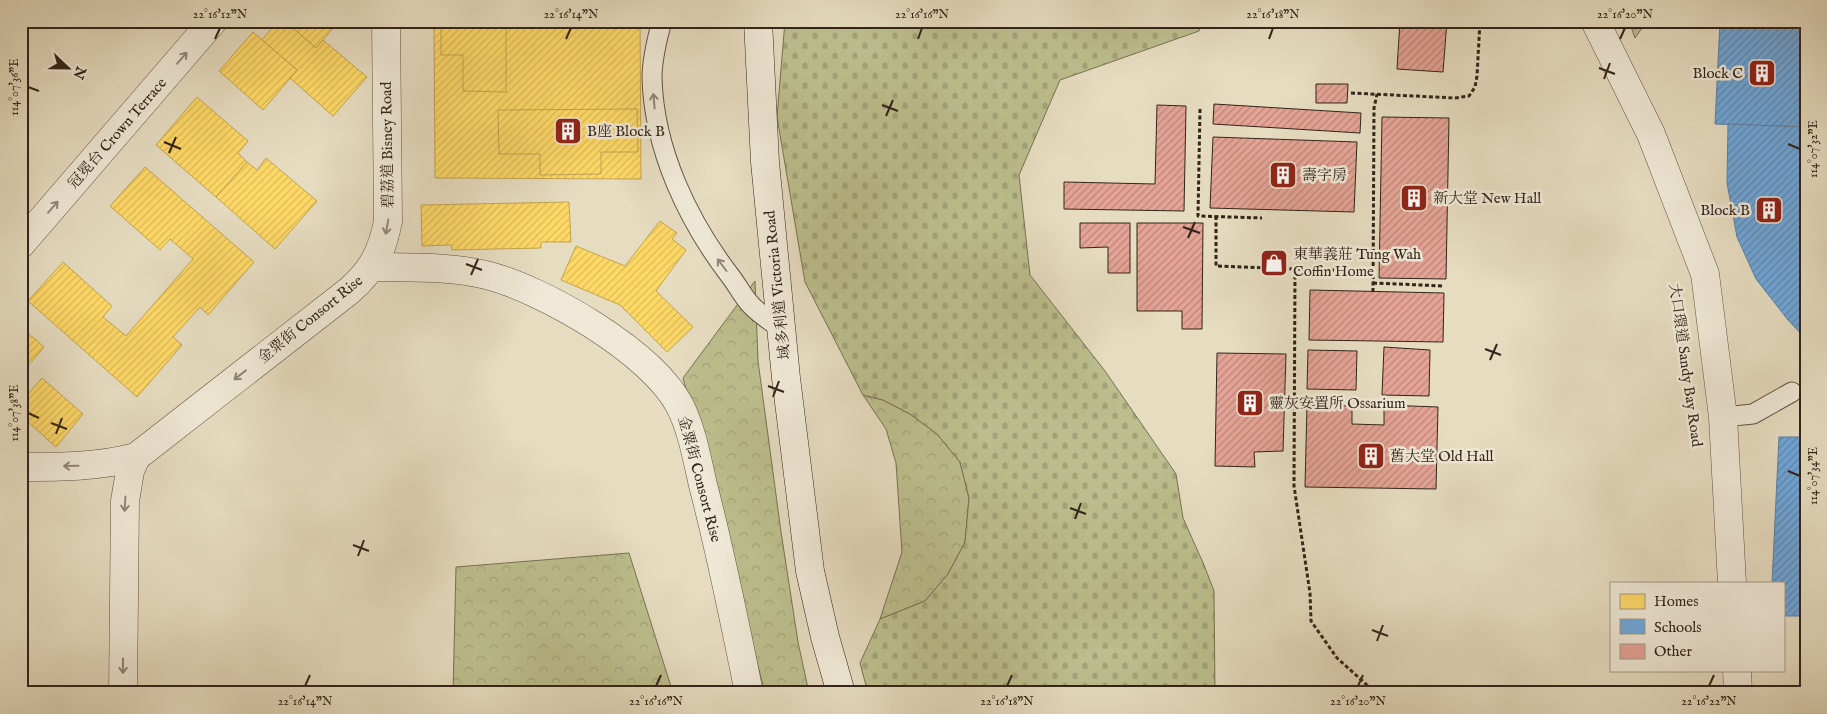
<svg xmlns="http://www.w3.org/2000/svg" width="1827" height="714" font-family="'IM FELL English','Noto Serif TC',serif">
	<defs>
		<pattern id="forest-crowns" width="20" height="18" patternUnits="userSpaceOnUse" patternTransform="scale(1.25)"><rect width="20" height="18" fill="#bcbe8d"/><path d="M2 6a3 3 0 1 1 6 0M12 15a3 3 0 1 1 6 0" fill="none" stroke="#a2a379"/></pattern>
		<pattern id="cemetery-stones" width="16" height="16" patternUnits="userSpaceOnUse" patternTransform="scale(1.25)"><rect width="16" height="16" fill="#bcbe8d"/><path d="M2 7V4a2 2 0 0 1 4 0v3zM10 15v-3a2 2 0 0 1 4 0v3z" fill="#a2a379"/></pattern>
		<pattern id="homes-hatch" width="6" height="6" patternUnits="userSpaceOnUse" patternTransform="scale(1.25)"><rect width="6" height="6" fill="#ffd966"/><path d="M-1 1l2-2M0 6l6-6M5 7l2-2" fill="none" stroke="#dbba58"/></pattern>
		<pattern id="schools-hatch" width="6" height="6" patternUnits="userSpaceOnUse" patternTransform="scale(1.25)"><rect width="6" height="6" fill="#6fa8dc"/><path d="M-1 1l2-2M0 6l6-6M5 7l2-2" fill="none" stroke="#5c89b2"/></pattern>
		<pattern id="building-hatch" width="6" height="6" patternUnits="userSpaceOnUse" patternTransform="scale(1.25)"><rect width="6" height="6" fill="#e5a496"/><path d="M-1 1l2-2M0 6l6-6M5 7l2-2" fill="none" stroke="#ba857a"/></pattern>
	</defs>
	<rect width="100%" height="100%" fill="#e6dcc0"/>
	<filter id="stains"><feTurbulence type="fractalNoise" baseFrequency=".004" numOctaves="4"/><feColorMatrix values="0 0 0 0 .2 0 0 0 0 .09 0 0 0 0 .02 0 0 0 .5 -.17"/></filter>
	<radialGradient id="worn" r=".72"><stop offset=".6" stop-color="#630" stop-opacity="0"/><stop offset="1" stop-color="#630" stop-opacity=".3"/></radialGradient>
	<!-- forest -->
	<g fill="url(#forest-crowns)" stroke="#777153">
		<path d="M1629,21H1647L1635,38Z"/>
		<path d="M755,281L758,361L781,532L798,642L809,693H765L683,378Z"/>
		<path d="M863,395L883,400L910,414L937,434L960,462L969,498L965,542L948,574L925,601L880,619L902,552L896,463L886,429Z"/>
		<path d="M629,553L673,693H453L456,567Z"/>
	</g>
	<!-- cemetery -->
	<path fill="url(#cemetery-stones)" stroke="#777153" d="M785,21H1201L1199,31L1060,80L1019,175L1030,275L1105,371L1176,474L1183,518L1204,565L1214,591L1215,693H868L860,663L880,619L925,601L948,574L965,542L969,498L960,462L937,434L910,414L883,400L863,395L805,282L777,117Z"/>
	<!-- homes -->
	<g fill="url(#homes-hatch)" stroke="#c2a34f">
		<path d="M278,21H285L316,48L323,40L367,77L333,116L290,78L297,70L262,40Z"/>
		<path d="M285,21H339L316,48Z"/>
		<path d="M434,21H640L641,179L435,178Z"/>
		<path d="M441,21H506V92L463,91V55H441Z"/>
		<path d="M253,32L297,70L263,110L219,71Z"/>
		<path d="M197,97L248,141L238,153L247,162L216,197L156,145Z"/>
		<path d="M637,109L638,152H601V174L540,175V154H499L498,110Z"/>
		<path d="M266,158L317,201L275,249L216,197L247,162L257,170Z"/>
		<path d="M145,167L254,262L208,315L200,307L173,337L182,345L137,397L28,301L63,262L112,306L103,317L126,336L193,259L170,239L160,250L110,206Z"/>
		<path d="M569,202L571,242H541V248L452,250L451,245L422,246L421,205Z"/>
		<path d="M660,221L677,233L672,239L686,250L656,291L693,327L667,352L620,305L561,280L576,246L625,266Z"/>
		<path d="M21,327L44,347L21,374Z"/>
		<path d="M42,378L83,414L56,447L29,423L21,432V402Z"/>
	</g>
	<!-- schools -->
	<g fill="url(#schools-hatch)" stroke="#5d80a2">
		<path d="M1720,21H1806V127L1715,124Z"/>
		<path d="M1728,124L1806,127V339L1788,320L1756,279L1737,237L1727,183Z"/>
		<path d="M1779,437H1806V616H1783V583H1772Z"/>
	</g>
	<!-- building -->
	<g fill="url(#building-hatch)" stroke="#322419">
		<path d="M1400,21H1447L1443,72L1397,69Z"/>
		<path d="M1316,84H1348L1347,103H1316Z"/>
		<path d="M1214,104L1361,113L1360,133L1213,124Z"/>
		<path d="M1157,105L1186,106L1184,211L1064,209V182L1155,184Z"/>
		<path d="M1382,117L1449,118L1446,279L1379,278Z"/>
		<path d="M1213,137L1357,142L1354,212L1210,208Z"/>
		<path d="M1080,223H1130V273H1108V247L1080,248Z"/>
		<path d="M1137,223H1203L1202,329H1182V311H1137Z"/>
		<path d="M1310,290L1444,293L1443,342L1309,340Z"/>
		<path d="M1384,347L1430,350L1429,396L1382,395Z"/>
		<path d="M1308,350L1357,351L1356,390L1307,389Z"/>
		<path d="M1217,353L1286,354L1283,451L1254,452L1255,467L1215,466Z"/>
		<path d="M1307,405L1352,406V424L1384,425V405L1438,407L1436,489L1305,487Z"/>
	</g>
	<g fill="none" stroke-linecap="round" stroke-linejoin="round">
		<!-- service casing -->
		<g stroke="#5f5243" stroke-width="21">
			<g id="service">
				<path d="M662,21C657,39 652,59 652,78C654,150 688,221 731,277C738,286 743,297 751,305C759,314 771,321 781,329"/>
				<path d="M1723,417L1753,414L1792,392"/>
			</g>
		</g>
		<!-- minor casing -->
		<g stroke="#5f5243" stroke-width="29">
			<g id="minor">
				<path d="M1595,21L1651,134L1705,274L1723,417L1732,583"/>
				<path d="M21,244L213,21"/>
				<path d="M372,267C410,268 449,266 486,275C543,289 652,352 680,406C692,430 697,459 703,485C721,554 735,623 749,693"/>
				<path d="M21,467C61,467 97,467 136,457"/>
				<path d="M1737,670L1738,693"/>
				<path d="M123,693L125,501L130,471L136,457L349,291C373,270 382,252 388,221L386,21"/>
			</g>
		</g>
		<!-- secondary casing -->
		<g stroke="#322419" stroke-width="29">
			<path id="secondary" d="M758,21L765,162L786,378L810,571L825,637L841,693"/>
		</g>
		<!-- path -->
		<g stroke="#322419" stroke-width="3" stroke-dasharray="4 2.5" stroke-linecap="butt">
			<path d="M1351,93L1455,98L1469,96L1475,87L1477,76L1480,21"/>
			<path d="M1200,109L1198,216L1262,218"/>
			<path d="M1216,216V266L1295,269"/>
			<path d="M1373,271L1295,269L1294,486L1310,593L1311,621L1337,658L1367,685L1374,693"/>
			<path d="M1373,283L1444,286"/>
			<path d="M1373,292L1374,108L1377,94"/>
		</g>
		<!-- service -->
		<use href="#service" stroke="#efe8d6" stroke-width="19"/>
		<!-- minor -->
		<use href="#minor" stroke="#efe8d6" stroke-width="28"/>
		<!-- secondary -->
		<use href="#secondary" stroke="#efe8d6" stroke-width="28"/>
	</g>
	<!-- one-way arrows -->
	<defs><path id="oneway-shaft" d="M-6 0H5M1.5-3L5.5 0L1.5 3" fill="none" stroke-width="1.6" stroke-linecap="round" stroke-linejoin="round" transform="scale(1.25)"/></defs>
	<g stroke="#908678">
		<use href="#oneway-shaft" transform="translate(182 58) rotate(-49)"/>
		<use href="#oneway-shaft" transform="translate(654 101) rotate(-95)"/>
		<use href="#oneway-shaft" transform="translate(53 207) rotate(-49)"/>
		<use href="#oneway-shaft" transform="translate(387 227) rotate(100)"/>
		<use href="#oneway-shaft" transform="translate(722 265) rotate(-127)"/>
		<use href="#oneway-shaft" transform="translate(240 375) rotate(142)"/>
		<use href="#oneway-shaft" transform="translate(71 466) rotate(179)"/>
		<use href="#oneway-shaft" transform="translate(125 504) rotate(93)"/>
		<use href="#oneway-shaft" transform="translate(123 666) rotate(90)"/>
	</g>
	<!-- ticks -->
	<path fill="none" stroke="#322419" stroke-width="2" d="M215,39L220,28M566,39L571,28M918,39L922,28M1269,39L1273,28M1620,39L1625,28M1599,68L1615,74M1604,79L1610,63M28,87L39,91M882,105L898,111M886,116L893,100M164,142L181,149M1788,144L1800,149M169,153L176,137M1183,227L1200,233M1188,238L1195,222M466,264L482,270M471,275L478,259M1485,349L1501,355M1490,360L1497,344M768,386L784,392M773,397L779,381M28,413L39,418M51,423L67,429M56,434L62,418M1788,471L1800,476M1070,508L1086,514M1075,519L1081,503M353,545L369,551M358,556L364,540M1372,630L1388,636M1377,641L1383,625M305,686L310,675M656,686L661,675M1007,686L1012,675M1358,686L1363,675M1709,686L1714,675"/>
	<!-- icons -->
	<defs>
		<g id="building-square" transform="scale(1.4375)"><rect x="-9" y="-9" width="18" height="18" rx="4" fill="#8f2418" stroke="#efe8d6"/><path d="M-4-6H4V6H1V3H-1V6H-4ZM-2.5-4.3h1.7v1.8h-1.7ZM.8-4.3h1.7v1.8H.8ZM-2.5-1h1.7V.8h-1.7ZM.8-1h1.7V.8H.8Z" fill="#fff"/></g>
		<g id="shop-square" transform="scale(1.4375)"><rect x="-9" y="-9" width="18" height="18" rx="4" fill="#8f2418" stroke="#efe8d6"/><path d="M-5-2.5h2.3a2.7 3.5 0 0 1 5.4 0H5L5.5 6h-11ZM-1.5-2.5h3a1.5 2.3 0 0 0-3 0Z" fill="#fff"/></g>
	</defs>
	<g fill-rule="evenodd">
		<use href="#building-square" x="1762" y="73"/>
		<use href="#building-square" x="568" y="131"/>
		<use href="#building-square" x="1283" y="175"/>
		<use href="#building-square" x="1414" y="198"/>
		<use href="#building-square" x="1769" y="210"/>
		<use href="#shop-square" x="1274" y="263"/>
		<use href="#building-square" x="1250" y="403"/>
		<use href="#building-square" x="1371" y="456"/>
	</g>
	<g text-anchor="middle" stroke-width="5" stroke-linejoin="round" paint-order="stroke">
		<!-- poi labels -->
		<g font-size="15" fill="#322419" stroke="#efe8d6" text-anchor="start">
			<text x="1743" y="78" text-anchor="end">Block C</text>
			<text x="587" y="136">B座 Block B</text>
			<text x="1302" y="180">壽字房</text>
			<text x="1433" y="203">新大堂 New Hall</text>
			<text x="1750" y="215" text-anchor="end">Block B</text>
			<text x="1293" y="259">東華義莊 Tung Wah<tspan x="1293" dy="17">Coffin Home</tspan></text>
			<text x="1269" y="408">靈灰安置所 Ossarium</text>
			<text x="1390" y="461">舊大堂 Old Hall</text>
		</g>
		<!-- street labels -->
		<g font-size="15" fill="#322419" stroke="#efe8d6">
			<text transform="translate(117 133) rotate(-49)" y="5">冠冕台 Crown Terrace</text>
			<text transform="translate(387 145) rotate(-91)" y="5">碧荔道 Bisney Road</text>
			<text transform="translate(777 285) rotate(-96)" y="5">域多利道 Victoria Road</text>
			<text transform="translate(310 319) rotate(-39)" y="5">金粟街 Consort Rise</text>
			<text transform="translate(1686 365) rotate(82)" y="5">大口環道 Sandy Bay Road</text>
			<text transform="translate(700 479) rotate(75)" y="5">金粟街 Consort Rise</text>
		</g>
	</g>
	<!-- margin -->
	<rect width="1827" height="714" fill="none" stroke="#e6dcc0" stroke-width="55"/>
	<!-- legend -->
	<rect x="1610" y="582" width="175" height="90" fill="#efe8d6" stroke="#a39a8a"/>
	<rect x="1620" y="594" width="25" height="15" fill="#ffd966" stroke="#a39a8a"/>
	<text x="1654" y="606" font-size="15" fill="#322419">Homes</text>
	<rect x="1620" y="619" width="25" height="15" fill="#6fa8dc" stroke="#a39a8a"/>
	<text x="1654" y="632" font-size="15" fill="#322419">Schools</text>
	<rect x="1620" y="644" width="25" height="15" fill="#e5a496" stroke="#a39a8a"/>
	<text x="1654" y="656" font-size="15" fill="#322419">Other</text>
	<!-- north arrow -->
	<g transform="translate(68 68) rotate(112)" stroke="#efe8d6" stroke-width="4" paint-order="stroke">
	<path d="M0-4L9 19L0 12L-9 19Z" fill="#322419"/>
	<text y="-8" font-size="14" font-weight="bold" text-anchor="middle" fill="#322419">N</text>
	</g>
	<rect x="28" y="28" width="1772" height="658" fill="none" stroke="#322419" stroke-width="2"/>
	<g font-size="12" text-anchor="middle" fill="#322419">
		<text x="220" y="18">22°16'12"N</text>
		<text x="571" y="18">22°16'14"N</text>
		<text x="922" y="18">22°16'16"N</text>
		<text x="1273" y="18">22°16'18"N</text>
		<text x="1625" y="18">22°16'20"N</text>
		<text transform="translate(14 87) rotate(-90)" y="4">114°07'36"E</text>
		<text transform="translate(1813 149) rotate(-90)" y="4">114°07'32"E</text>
		<text transform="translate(14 413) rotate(-90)" y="4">114°07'38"E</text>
		<text transform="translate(1813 476) rotate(-90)" y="4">114°07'34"E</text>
		<text x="305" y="705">22°16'14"N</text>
		<text x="656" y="705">22°16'16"N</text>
		<text x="1007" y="705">22°16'18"N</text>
		<text x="1358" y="705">22°16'20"N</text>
		<text x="1709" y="705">22°16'22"N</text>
	</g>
	<rect width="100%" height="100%" filter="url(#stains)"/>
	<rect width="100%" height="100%" fill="url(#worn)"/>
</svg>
